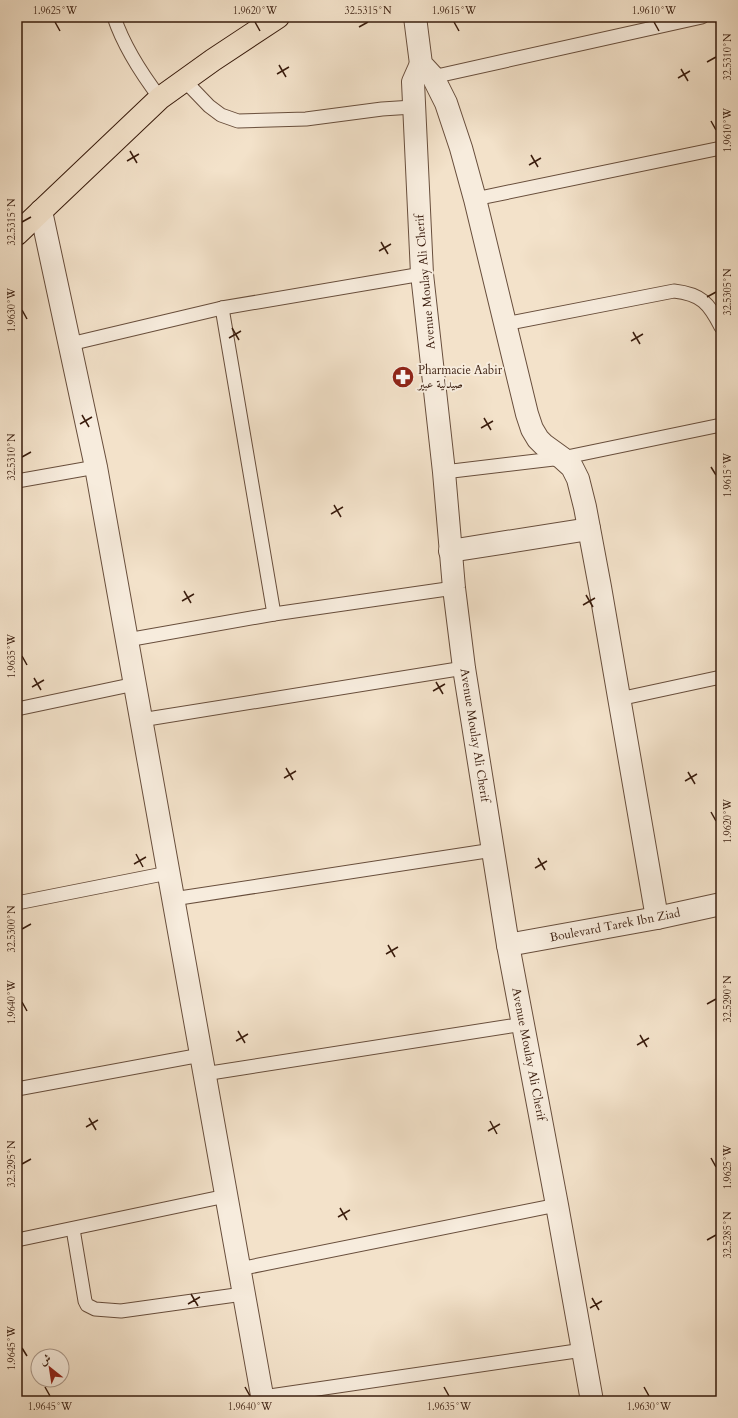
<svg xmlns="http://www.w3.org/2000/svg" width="738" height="1418" font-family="Cardo,Amiri,serif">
	<rect width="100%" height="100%" fill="#f3e2ca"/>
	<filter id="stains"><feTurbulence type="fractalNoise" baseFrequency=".005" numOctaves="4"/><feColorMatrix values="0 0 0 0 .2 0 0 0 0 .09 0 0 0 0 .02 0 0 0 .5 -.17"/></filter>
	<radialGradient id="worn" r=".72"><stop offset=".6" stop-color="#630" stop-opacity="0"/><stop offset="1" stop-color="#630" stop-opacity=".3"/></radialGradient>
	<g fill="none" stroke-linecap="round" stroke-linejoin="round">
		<!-- service casing -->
		<g stroke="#684e3c" stroke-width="15">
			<g id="service">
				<path d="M114,17C124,47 141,73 160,98"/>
				<path d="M721,17V18"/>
				<path d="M428,78L702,17"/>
				<path d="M184,80L209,106L221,115L238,121L306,119L382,109L413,107"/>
				<path d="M475,199L721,148"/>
				<path d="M222,308L274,614"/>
				<path d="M505,324L674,291C701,294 709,303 721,327"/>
				<path d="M70,344L222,308L422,274"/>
				<path d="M444,472L562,458L721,425"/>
				<path d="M17,481L96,467"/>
				<path d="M127,640L274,614L454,588"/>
				<path d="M619,699L721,677"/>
				<path d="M17,709L135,684"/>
				<path d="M141,720L464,668"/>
				<path d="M173,899L493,850"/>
				<path d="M17,903L168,873"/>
				<path d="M204,1074L524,1024"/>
				<path d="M17,1089L201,1055"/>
				<path d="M73,1229L85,1301L87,1305L95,1309L121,1311L243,1294"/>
				<path d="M17,1240L226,1196"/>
				<path d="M239,1269L557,1205"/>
				<path d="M263,1397L583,1350"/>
			</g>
		</g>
		<!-- minor casing -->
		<g stroke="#684e3c" stroke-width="24">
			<g id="minor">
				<path d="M415,17L421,64L433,77L446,103L461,148L475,199L527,414L532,429L538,439L544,445L562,458L572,467L578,479L585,507L600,587L657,918"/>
				<path d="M421,64L413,82L422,274L444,472L454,588L464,668L508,945L557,1205L592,1401"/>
				<path d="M41,211L96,467L263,1401"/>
				<path d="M450,551L589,529"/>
				<path d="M508,945L657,918L721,904"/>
			</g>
		</g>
		<!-- primary casing -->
		<g stroke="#391c0d" stroke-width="24">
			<path id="primary" d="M17,234L160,98L213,60L278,17"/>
		</g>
		<!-- service -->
		<use href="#service" stroke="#f7ecdd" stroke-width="13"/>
		<!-- minor -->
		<use href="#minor" stroke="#f7ecdd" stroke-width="22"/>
		<!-- primary -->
		<use href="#primary" stroke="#f3e2ca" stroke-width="22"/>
	</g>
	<!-- ticks -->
	<path fill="none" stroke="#391c0d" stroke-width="1.5" d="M55,22L60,31M255,22L260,31M454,22L459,31M654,22L659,31M359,27L368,22M707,62L716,57M279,65L286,77M681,69L688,81M277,74L289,67M678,78L690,71M711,121L716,130M130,151L137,163M531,155L538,167M127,161L139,154M529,165L541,158M22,222L31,217M381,242L388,254M379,251L391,244M707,297L716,292M22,310L27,319M232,328L239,340M633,332L640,344M229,338L241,331M631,341L643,334M82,415L89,427M484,418L491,430M80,424L92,417M481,428L493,421M22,457L31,452M711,467L716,475M334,505L341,517M331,514L343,507M184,591L191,603M586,595L593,607M182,601L194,594M583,605L595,598M22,656L27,665M34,678L41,690M436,682L443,694M32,687L44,680M433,691L445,684M286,768L293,780M688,772L695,784M284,778L296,771M685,781L697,774M711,812L716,821M136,854L143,867M538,858L545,870M134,864L146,857M535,868L547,861M22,929L31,924M388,945L395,957M386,954L398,947M22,1002L27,1011M707,1004L716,999M238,1031L245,1043M640,1035L647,1047M236,1041L248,1034M637,1045L649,1038M89,1118L96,1130M490,1121L497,1134M86,1127L98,1120M488,1131L500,1124M711,1158L716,1167M22,1164L31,1159M340,1208L347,1220M338,1217L350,1210M707,1240L716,1235M191,1294L198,1306M592,1298L599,1310M188,1304L200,1297M590,1308L602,1301M22,1348L27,1356M45,1387L50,1396M245,1387L250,1396M444,1387L449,1396M644,1387L649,1396"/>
	<!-- icons -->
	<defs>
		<g id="pharmacy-disc" transform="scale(1.15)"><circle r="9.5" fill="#8f2418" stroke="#f7ecdd"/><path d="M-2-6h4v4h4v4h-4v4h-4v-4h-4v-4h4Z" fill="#fff"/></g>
	</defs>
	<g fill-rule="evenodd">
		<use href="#pharmacy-disc" x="403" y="377"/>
	</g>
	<g text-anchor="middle" stroke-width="4" stroke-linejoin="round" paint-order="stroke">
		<!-- street labels -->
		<g font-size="12" fill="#391c0d" stroke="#f7ecdd">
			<text transform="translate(425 282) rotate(-95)" y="4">Avenue Moulay Ali Cherif</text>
			<text transform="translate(475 735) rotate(81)" y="4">Avenue Moulay Ali Cherif</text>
			<text transform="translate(615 925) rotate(-11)" y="4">Boulevard Tarek Ibn Ziad</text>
			<text transform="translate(529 1054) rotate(79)" y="4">Avenue Moulay Ali Cherif</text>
		</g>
		<!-- poi labels -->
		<g font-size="12" fill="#391c0d" stroke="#f7ecdd" text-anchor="start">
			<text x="418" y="374">Pharmacie Aabir<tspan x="418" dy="14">صيدلية عبير</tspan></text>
		</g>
	</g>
	<!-- margin -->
	<rect width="738" height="1418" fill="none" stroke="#f3e2ca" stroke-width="44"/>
	<!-- north arrow -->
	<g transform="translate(50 1368) rotate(330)"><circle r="19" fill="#f7ecdd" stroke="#ab998a"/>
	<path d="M0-3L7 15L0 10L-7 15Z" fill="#8f2418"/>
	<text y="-6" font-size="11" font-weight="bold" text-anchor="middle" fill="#391c0d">ش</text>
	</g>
	<rect x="22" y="22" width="694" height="1374" fill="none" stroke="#391c0d" stroke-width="1.5"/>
	<g font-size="10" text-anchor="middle" fill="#391c0d">
		<text x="55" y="14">1.9625°W</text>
		<text x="255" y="14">1.9620°W</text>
		<text x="368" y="14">32.5315°N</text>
		<text x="454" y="14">1.9615°W</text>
		<text x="654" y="14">1.9610°W</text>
		<text transform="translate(727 57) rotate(-90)" y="4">32.5310°N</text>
		<text transform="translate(727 130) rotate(-90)" y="4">1.9610°W</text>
		<text transform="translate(11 222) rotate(-90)" y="4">32.5315°N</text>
		<text transform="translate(727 292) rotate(-90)" y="4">32.5305°N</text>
		<text transform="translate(11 310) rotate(-90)" y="4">1.9630°W</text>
		<text transform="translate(11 457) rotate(-90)" y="4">32.5310°N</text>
		<text transform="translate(727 475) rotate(-90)" y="4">1.9615°W</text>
		<text transform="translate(11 656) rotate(-90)" y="4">1.9635°W</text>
		<text transform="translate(727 821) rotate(-90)" y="4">1.9620°W</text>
		<text transform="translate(11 929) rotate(-90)" y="4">32.5300°N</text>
		<text transform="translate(727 999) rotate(-90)" y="4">32.5290°N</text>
		<text transform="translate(11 1002) rotate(-90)" y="4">1.9640°W</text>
		<text transform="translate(11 1164) rotate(-90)" y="4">32.5295°N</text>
		<text transform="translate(727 1167) rotate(-90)" y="4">1.9625°W</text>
		<text transform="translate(727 1235) rotate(-90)" y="4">32.5285°N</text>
		<text transform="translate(11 1348) rotate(-90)" y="4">1.9645°W</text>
		<text x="50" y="1410">1.9645°W</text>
		<text x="250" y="1410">1.9640°W</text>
		<text x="449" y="1410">1.9635°W</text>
		<text x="649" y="1410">1.9630°W</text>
	</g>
	<rect width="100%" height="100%" filter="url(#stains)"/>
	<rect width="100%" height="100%" fill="url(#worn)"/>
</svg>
